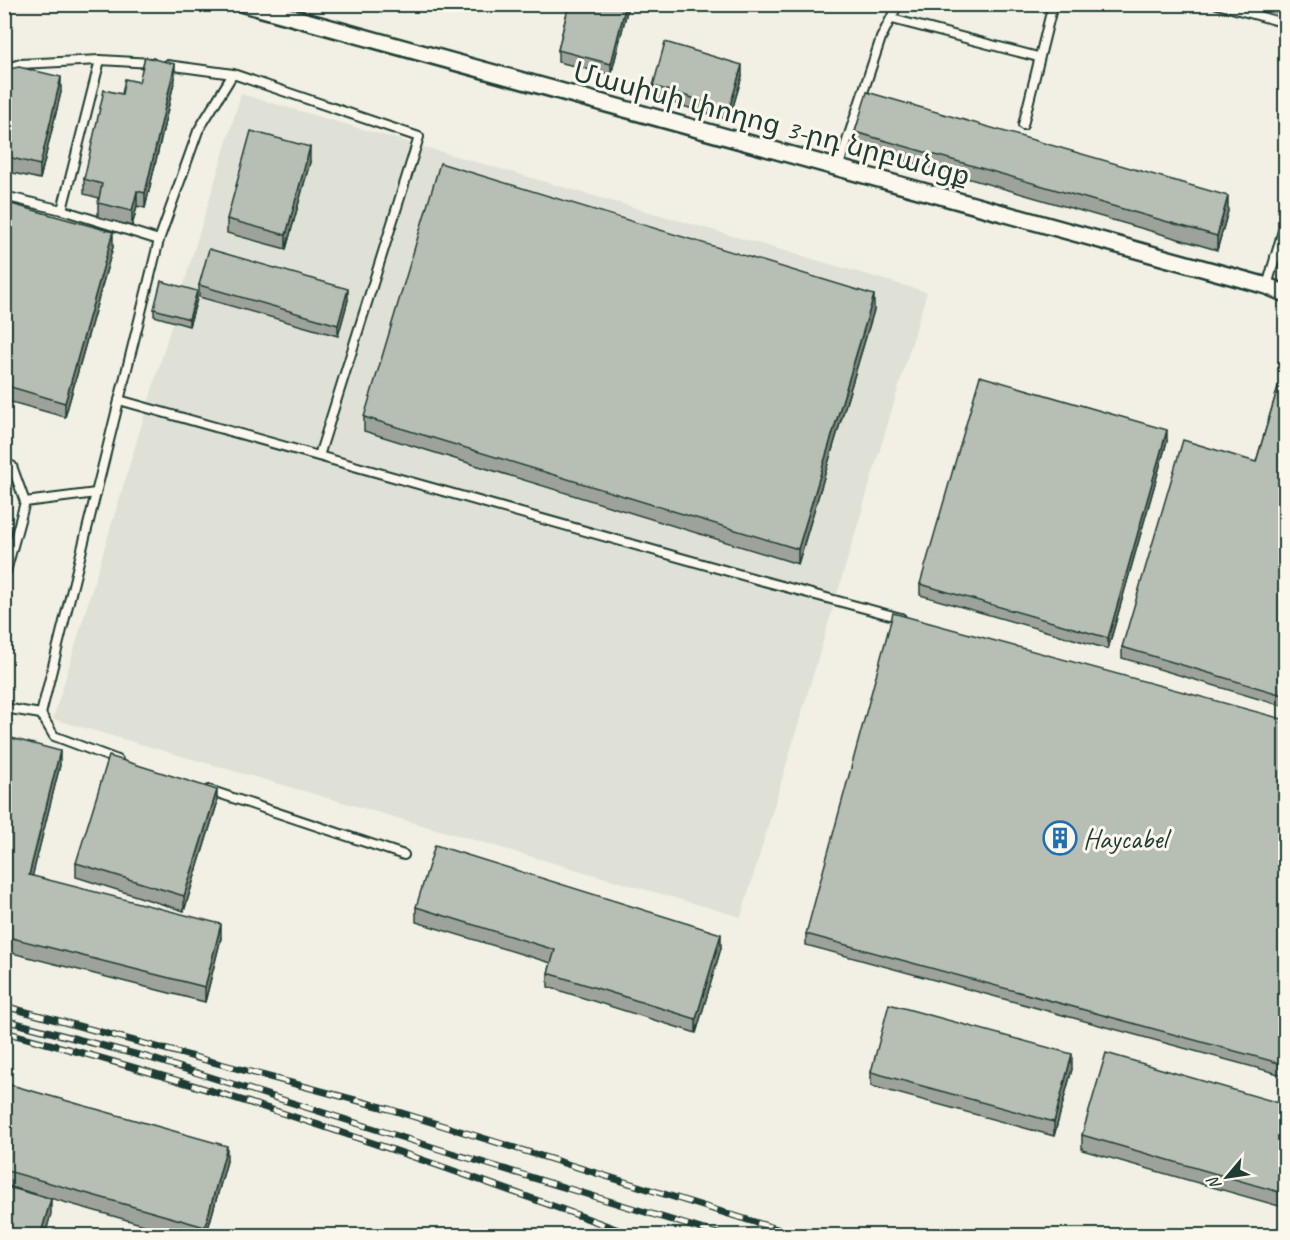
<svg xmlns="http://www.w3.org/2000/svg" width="1290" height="1240" font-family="Caveat,'Noto Sans Armenian',sans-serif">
	<rect width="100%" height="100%" fill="#f2f0e5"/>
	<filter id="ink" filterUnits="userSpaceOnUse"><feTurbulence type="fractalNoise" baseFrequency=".0167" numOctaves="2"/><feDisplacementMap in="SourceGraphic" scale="12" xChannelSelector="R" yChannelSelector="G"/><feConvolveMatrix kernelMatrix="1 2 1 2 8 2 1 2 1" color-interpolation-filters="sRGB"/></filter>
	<g filter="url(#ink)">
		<!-- built -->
		<path fill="#e0e1d6" d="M241,94L927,292L741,917L53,719Z"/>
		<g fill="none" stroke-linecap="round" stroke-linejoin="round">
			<!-- service casing -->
			<g stroke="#1f3d34" stroke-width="12">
				<g id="service">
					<path d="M1217,4L1286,23"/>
					<path d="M892,19L1038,57"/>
					<path d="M167,65L233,74"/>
					<path d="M4,69L20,64L100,60L152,63"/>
					<path d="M1023,125L1053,4"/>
					<path d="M838,168L881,38L898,4"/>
					<path d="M4,196L62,210L159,240"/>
					<path d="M62,210L100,60"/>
					<path d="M1275,257L1286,258"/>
					<path d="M1267,286L1286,220"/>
					<path d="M119,400L756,579L901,618"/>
					<path d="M4,464L12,466L25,502L4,579"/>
					<path d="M25,502L96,493"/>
					<path d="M4,708L41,714L159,240L198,131L233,74L419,137L319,456"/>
					<path d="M41,714L54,736L118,760"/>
					<path d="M209,790L404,855"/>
				</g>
			</g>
			<!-- minor casing -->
			<g stroke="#1f3d34" stroke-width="20">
				<path id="minor" d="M244,4L1267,286L1286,294"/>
			</g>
			<!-- service -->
			<use href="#service" stroke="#fbf7ec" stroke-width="8"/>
			<!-- minor -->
			<use href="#minor" stroke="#fbf7ec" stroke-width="15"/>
			<!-- rail casing -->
			<g stroke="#1f3d34" stroke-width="7">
				<g id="rail">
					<path d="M4,1006L389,1109L800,1236"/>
					<path d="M4,1020L150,1058L445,1151L724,1236"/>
					<path d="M4,1032C218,1087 428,1160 635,1236"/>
				</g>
			</g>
			<!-- rail -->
			<use href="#rail" stroke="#fbf7ec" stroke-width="4.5" stroke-dasharray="14" stroke-linecap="butt"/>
		</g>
		<!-- wall -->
		<g fill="#9da39a" stroke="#1f3d34" stroke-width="1.5">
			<path d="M569,4H645L643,10L627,6V11L611,75L558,62V50Z"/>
			<path d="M1233,4H1286V19Z"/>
			<path d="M4,70L61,92L40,179L4,171Z"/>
			<path d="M742,76L729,120L653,97V86Z"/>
			<path d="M175,78L145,208L137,206L132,226L98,217V203L99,198L84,194V179L122,94Z"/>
			<path d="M855,132L1228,211L1217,250L855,146Z"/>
			<path d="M310,162L286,249L227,233V219Z"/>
			<path d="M4,202L113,247L65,417L4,400Z"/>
			<path d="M199,285L348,300L338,336L199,297Z"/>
			<path d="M197,299L189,326L154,316V309Z"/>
			<path d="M874,310L798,564L364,431V417Z"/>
			<path d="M1286,360V707L1122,658V647L1256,462Z"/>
			<path d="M1167,441L1108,649L920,595V584Z"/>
			<path d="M1286,720V1076L806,945V934Z"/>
			<path d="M4,736L60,765L32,876L221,938L205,1002L4,951Z"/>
			<path d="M217,804L184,911L76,877V863Z"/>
			<path d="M416,907L721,948L696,1033L548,987V973L551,963L416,922Z"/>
			<path d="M1072,1069L1054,1136L871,1086V1072Z"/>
			<path d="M4,1083L227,1161L206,1236H183L4,1185Z"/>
			<path d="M1286,1105V1208L1082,1150V1135Z"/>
		</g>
		<!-- shaded-wall -->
		<g fill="#80857d" stroke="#1f3d34" stroke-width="1.5">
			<path d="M626,4H627V11L611,75V64Z"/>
			<path d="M175,64V78L145,208V193Z"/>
			<path d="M742,65V76L729,120V109Z"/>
			<path d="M61,77V92L40,179V165Z"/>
			<path d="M310,147V162L286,249V235Z"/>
			<path d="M137,191V206L132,226V211Z"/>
			<path d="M1228,196V211L1217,250V236Z"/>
			<path d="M113,232V247L65,417V403Z"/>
			<path d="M348,289V300L338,336V325Z"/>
			<path d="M197,291V299L189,326V319Z"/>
			<path d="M874,295V310L798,564V549Z"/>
			<path d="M1167,430V441L1108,649V638Z"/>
			<path d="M60,751V765L29,890V875Z"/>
			<path d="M217,790V804L184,911V896Z"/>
			<path d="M221,924V938L205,1002V987Z"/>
			<path d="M721,934V948L696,1033V1019Z"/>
			<path d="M1072,1054V1069L1054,1136V1122Z"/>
			<path d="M227,1146V1161L206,1236H205V1227Z"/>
			<path d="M51,1199V1214L45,1236H40Z"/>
		</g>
		<!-- building -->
		<g fill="#b7beb3" stroke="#1f3d34" stroke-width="1.5">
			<path d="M569,4H626L611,64L558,50Z"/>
			<path d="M665,42L742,65L729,109L653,86Z"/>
			<path d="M145,57L175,64L145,193L137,191L132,211L98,203L102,184L84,179L104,90L122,94L125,79L139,82Z"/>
			<path d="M19,67L61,77L40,165L4,156V70Z"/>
			<path d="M867,92L1228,196L1217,236L855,132Z"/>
			<path d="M251,131L310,147L286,235L227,219Z"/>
			<path d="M440,163L874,295L798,549L364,417Z"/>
			<path d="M4,202L113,232L65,403L4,385Z"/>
			<path d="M209,249L348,289L338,325L199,285Z"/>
			<path d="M161,281L197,291L189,319L154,309Z"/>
			<path d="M1286,360V696L1122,647L1183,440L1256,462Z"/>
			<path d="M980,376L1167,430L1108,638L920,584Z"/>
			<path d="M893,613L1286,720V1065L806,934Z"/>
			<path d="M4,736L60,751L29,875L221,924L205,987L4,936Z"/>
			<path d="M109,756L217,790L184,896L76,863Z"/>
			<path d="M435,845L721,934L696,1019L548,973L555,950L416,907Z"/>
			<path d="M889,1004L1072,1054L1054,1122L871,1072Z"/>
			<path d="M1106,1053L1286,1105V1194L1082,1135Z"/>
			<path d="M4,1083L227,1146L205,1227L4,1170Z"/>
			<path d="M4,1186L51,1199L40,1236H4Z"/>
		</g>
	</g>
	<!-- icons -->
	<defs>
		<g id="building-ring" transform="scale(1.725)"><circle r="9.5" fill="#fbf7ec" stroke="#1f6fb2" stroke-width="1.5"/><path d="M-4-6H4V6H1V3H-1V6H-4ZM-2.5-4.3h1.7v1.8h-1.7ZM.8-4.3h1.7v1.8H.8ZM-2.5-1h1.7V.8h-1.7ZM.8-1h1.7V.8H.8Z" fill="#1f6fb2"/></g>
	</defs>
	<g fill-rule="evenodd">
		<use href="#building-ring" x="1060" y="838"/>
	</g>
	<g text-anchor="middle" stroke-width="6" stroke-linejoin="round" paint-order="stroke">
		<!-- street labels -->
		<g font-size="28" fill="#1f3d34" stroke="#fbf7ec">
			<text transform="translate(772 123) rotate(15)" y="10">Մասիսի փողոց 3-րդ նրբանցք</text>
		</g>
		<!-- poi labels -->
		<g font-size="28" fill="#1f3d34" stroke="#fbf7ec" text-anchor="start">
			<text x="1083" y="848">Haycabel</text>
		</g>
	</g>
	<!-- margin -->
	<rect width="1290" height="1240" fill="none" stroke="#fbf7ec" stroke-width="24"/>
	<rect x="12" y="12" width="1266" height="1216" fill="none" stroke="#1f3d34" stroke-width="2" filter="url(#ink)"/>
	<!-- north arrow -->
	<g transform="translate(1227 1177) rotate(241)" stroke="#fbf7ec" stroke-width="4.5" paint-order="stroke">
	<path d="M0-4.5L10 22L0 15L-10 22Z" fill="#1f3d34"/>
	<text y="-9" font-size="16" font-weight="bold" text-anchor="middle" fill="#1f3d34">N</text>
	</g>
</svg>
